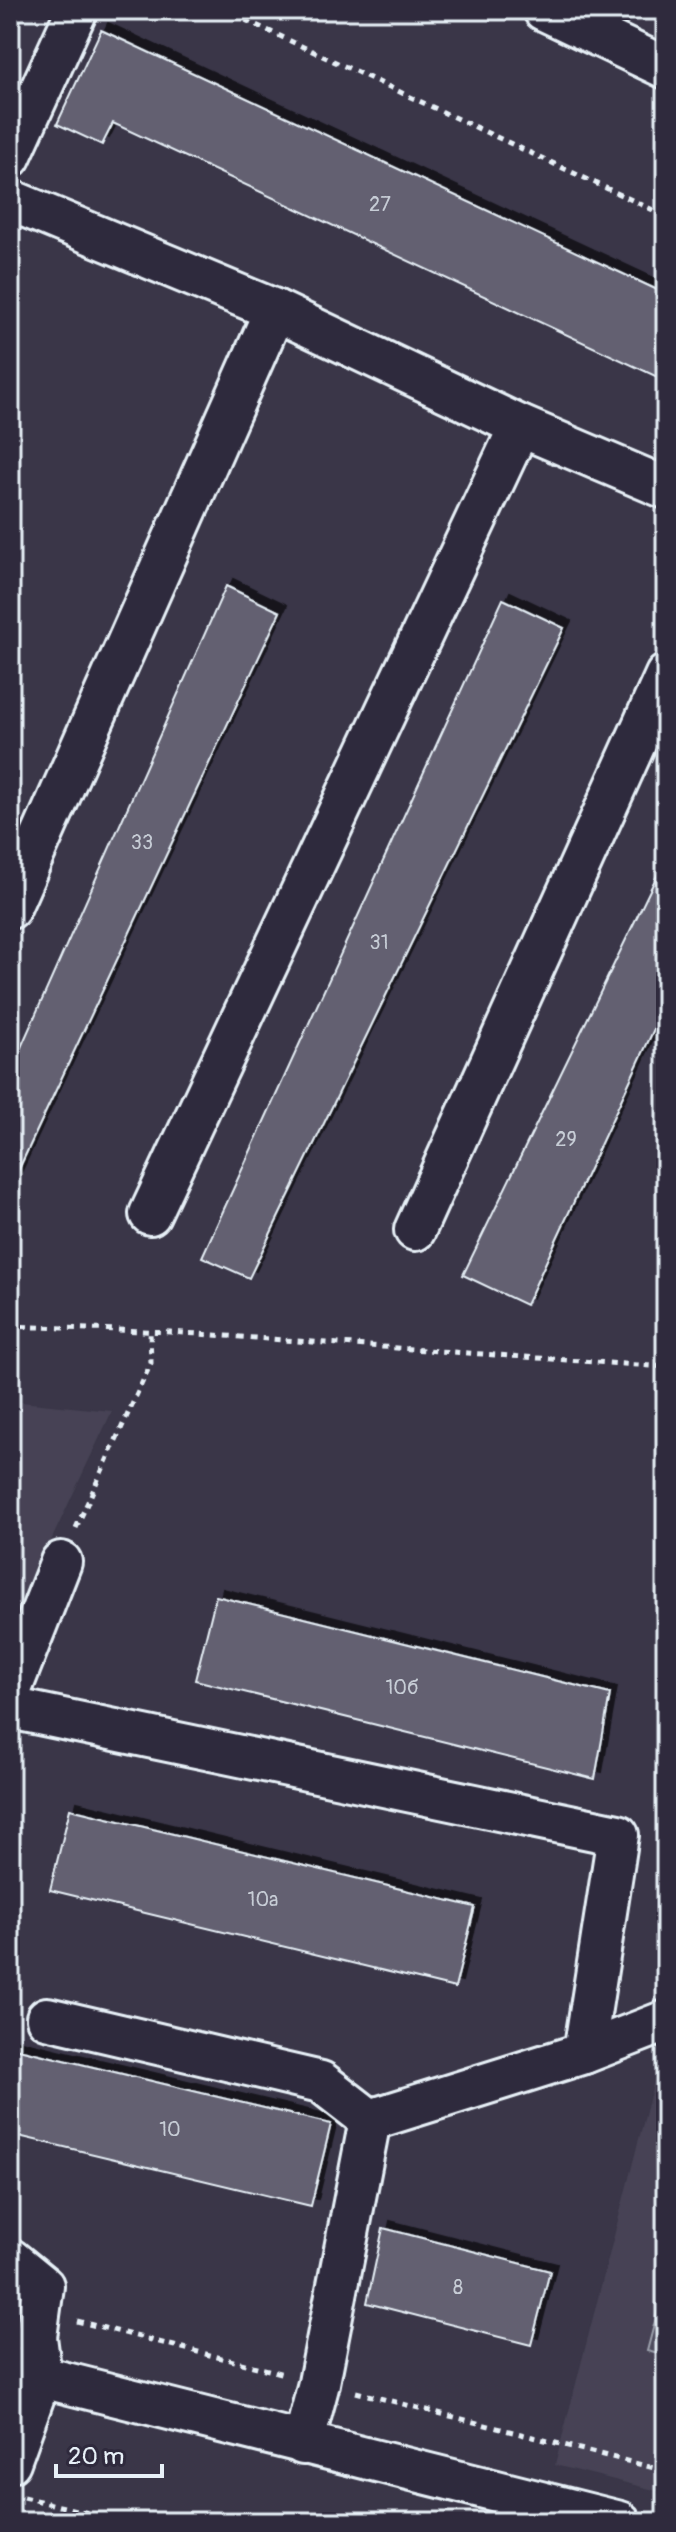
<svg xmlns="http://www.w3.org/2000/svg" width="676" height="2532" font-family="Pangolin,sans-serif">
	<defs>
		<filter id="shadow"><feDropShadow dx="7" dy="-7" stdDeviation="0" flood-color="#0009"/></filter>
	</defs>
	<rect width="100%" height="100%" fill="#3a3648"/>
	<filter id="ink" filterUnits="userSpaceOnUse"><feTurbulence type="fractalNoise" baseFrequency=".0125" numOctaves="2"/><feDisplacementMap in="SourceGraphic" scale="16" xChannelSelector="R" yChannelSelector="G"/><feConvolveMatrix kernelMatrix="1 2 1 2 8 2 1 2 1" color-interpolation-filters="sRGB"/></filter>
	<g filter="url(#ink)">
		<!-- built -->
		<g fill="#464354">
			<path d="M10,1401L112,1411L10,1628Z"/>
			<path d="M666,2034V2493L555,2465Z"/>
		</g>
		<!-- green -->
		<path fill="#504e5f" stroke="#9ca0ac" stroke-width="2" d="M666,2280V2356L647,2351Z"/>
		<!-- building -->
		<g fill="#636171" stroke="#e8f1f8" stroke-width="2" filter="url(#shadow)">
			<path d="M101,30L666,294V381L113,123L102,145L57,124Z"/>
			<path d="M226,586L280,612L10,1188V1072Z"/>
			<path d="M503,599L564,628L249,1278L202,1257Z"/>
			<path d="M666,857V1003L526,1305L463,1275Z"/>
			<path d="M216,1596L610,1694L595,1779L195,1680Z"/>
			<path d="M70,1809L475,1907L455,1988L50,1890Z"/>
			<path d="M10,2047L331,2124L311,2206L10,2134Z"/>
			<path d="M383,2228L550,2271L531,2345L367,2303Z"/>
		</g>
		<g fill="none" stroke-linecap="round" stroke-linejoin="round">
			<!-- minor casing -->
			<g stroke="#e8f1f8" stroke-width="46">
				<g id="minor">
					<path d="M544,10L666,68"/>
					<path d="M10,157L77,10"/>
					<path d="M10,200L275,310L520,426L666,488"/>
					<path d="M10,908L275,310"/>
					<path d="M150,1214L520,426"/>
					<path d="M415,1230L666,675"/>
					<path d="M10,1692L61,1562"/>
					<path d="M10,1708L618,1835L584,2053L370,2120"/>
					<path d="M47,2018L321,2082L370,2120"/>
					<path d="M584,2053L666,2021"/>
					<path d="M10,2259L43,2286L36,2337L41,2376L10,2462"/>
					<path d="M10,2369L620,2522"/>
					<path d="M303,2444L319,2383L370,2120"/>
				</g>
			</g>
			<!-- path -->
			<g stroke="#e8f1f8" stroke-width="5" stroke-dasharray="6 6" stroke-linecap="butt">
				<path d="M224,10L666,216"/>
				<path d="M10,1326L170,1332L666,1367"/>
				<path d="M76,1528L151,1363L150,1331"/>
				<path d="M77,2321L284,2374"/>
				<path d="M356,2392L666,2471"/>
				<path d="M23,2497L125,2522"/>
			</g>
			<!-- minor -->
			<use href="#minor" stroke="#2f2a3d" stroke-width="40"/>
		</g>
	</g>
	<g text-anchor="middle" stroke-width="7" stroke-linejoin="round" paint-order="stroke">
		<!-- number labels -->
		<g font-size="20" fill="#c7cdd6">
			<text x="380" y="211">27</text>
			<text x="142" y="849">33</text>
			<text x="379" y="949">31</text>
			<text x="566" y="1146">29</text>
			<text x="402" y="1694">10б</text>
			<text x="263" y="1906">10а</text>
			<text x="170" y="2136">10</text>
			<text x="458" y="2294">8</text>
		</g>
	</g>
	<!-- margin -->
	<rect width="676" height="2532" fill="none" stroke="#2f2a3d" stroke-width="40"/>
	<rect x="20" y="20" width="636" height="2492" fill="none" stroke="#e8f1f8" stroke-width="3" filter="url(#ink)"/>
	<!-- scale -->
	<path d="M56 2464v12h106v-12" fill="none" stroke="#e8f1f8" stroke-width="4"/>
	<text x="68" y="2464" font-size="24" fill="#e8f1f8" stroke="#2f2a3d" stroke-width="6" paint-order="stroke">20 m</text>
</svg>
